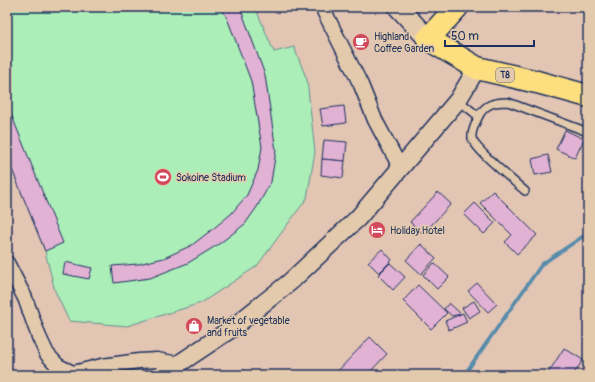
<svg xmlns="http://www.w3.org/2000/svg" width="595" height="382" font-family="Pangolin,sans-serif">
	<rect width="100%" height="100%" fill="#e3c5b4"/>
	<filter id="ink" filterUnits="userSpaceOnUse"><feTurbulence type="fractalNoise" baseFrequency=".025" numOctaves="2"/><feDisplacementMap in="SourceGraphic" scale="8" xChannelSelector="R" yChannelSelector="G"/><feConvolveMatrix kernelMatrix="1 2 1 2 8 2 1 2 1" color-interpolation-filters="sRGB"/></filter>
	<g filter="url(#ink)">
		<!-- green -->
		<path fill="#abeeb8" stroke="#638e8b" d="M7,7H255L274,52L294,47L307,80L315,152L307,198L257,266L201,303L127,326L69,321L55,291L45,251L7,157Z"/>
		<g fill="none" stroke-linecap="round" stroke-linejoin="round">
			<!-- stream -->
			<path stroke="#568baa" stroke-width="3.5" d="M464,375L542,264L588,233"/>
		</g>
		<!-- building -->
		<g fill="#e1b2d4" stroke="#1b2f5e">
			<path d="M220,7H240L265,75L276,151L271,182L257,207L245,224L219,244L188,263L150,278L114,283L112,266L138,264L164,258L192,245L214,228L231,214L247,195L258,170L262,147L251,81L227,18Z"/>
			<path d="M7,104L63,243L45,251L7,157Z"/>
			<path d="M344,106L346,123L323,126L320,109Z"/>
			<path d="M565,130L584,139L575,158L556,149Z"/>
			<path d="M324,140L347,142L345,161L322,159Z"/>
			<path d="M548,155L552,172L535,175L532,159Z"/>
			<path d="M322,159L345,161L343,178L321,175Z"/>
			<path d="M493,191L537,235L517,254L505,242L512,235L480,203Z"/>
			<path d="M438,192L451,204L423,234L410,222Z"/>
			<path d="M475,203L495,223L484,234L464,214Z"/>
			<path d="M421,244L436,258L421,274L406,260Z"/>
			<path d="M382,249L392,260L379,273L368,262Z"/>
			<path d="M65,262L92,268L89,279L63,274Z"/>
			<path d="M390,263L405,277L393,290L378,275Z"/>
			<path d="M434,263L449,277L437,289L423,275Z"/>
			<path d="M477,283L497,304L488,312L468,291Z"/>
			<path d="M418,285L447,313L431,329L403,301Z"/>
			<path d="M474,301L480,311L469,318L462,308Z"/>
			<path d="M449,303L461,314L452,316L444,309Z"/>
			<path d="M463,313L467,322L449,330L445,321Z"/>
			<path d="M370,337L387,354L367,375H334Z"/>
			<path d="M564,348L583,360L573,375H547Z"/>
			<path d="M243,369L248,375H235Z"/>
		</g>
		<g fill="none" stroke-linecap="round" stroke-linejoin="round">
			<!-- service casing -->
			<g stroke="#1b2f5e" stroke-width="10">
				<g id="service">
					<path d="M458,100L478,116"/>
					<path d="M525,191C515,182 474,149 472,138C471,132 475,124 478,118C484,104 494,102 508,102L585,131"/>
				</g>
			</g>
			<!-- minor casing -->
			<g stroke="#1b2f5e" stroke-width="17">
				<g id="minor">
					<path d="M322,7L361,85L375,120L400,167"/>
					<path d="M7,263L25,298L39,337L47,354L58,366L73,373L102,366L139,361L157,360L178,364"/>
				</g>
			</g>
			<!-- tertiary casing -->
			<g stroke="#1b2f5e" stroke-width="20">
				<path id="tertiary" d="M162,375L231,329L290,282L358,218L458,100L477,68"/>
			</g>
			<!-- secondary casing -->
			<g stroke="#1b2f5e" stroke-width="22">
				<path id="secondary" d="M398,7L428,39"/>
			</g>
			<!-- trunk casing -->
			<g stroke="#1b2f5e" stroke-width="25">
				<path id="trunk" d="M457,7L428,39L477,68L537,82L588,96"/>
			</g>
			<!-- service -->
			<use href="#service" stroke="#e4caac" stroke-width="7"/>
			<!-- minor -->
			<use href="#minor" stroke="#e4caac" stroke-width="14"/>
			<!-- tertiary -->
			<use href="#tertiary" stroke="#e4caac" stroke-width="17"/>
			<!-- secondary -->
			<use href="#secondary" stroke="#e4caac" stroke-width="19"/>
			<!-- trunk -->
			<use href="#trunk" stroke="#fddf80" stroke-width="22"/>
		</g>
	</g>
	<!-- icons -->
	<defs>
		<g id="cafe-disc" transform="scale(0.9)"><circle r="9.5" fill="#d1495b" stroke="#e4caac"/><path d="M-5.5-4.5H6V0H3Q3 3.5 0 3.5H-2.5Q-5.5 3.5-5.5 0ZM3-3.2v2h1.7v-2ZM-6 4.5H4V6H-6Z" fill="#fff"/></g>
		<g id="stadium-disc" transform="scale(0.9)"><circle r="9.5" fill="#d1495b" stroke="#e4caac"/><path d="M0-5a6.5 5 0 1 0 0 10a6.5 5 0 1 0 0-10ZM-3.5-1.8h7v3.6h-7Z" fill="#fff"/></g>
		<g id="hotel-disc" transform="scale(0.9)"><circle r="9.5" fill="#d1495b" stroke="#e4caac"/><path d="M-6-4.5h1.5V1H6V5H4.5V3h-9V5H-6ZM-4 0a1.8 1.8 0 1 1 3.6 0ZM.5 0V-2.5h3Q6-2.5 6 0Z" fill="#fff"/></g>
		<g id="shop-disc" transform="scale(0.9)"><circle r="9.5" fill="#d1495b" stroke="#e4caac"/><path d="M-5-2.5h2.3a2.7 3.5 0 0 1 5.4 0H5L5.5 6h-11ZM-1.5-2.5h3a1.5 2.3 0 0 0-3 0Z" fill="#fff"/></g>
	</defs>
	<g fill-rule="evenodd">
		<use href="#cafe-disc" x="361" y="42"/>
		<use href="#stadium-disc" x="163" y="177"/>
		<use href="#hotel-disc" x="377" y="230"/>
		<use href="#shop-disc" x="194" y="326"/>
	</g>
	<g text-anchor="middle" stroke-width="3" stroke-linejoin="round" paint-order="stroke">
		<!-- shield labels -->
		<rect fill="#e4caac" stroke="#575e75" stroke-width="1" x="496" y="68" width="18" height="14" rx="3"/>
		<g font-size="9" font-weight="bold" fill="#1b2f5e">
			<text x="505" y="78">T8</text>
		</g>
		<!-- poi labels -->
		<g font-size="10" fill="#1b2f5e" stroke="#e4caac" text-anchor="start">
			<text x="374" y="40">Highland<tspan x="374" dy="12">Coffee Garden</tspan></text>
			<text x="176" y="181">Sokoine Stadium</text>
			<text x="390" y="234">Holiday Hotel</text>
			<text x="207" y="324">Market of vegetable<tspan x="207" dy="12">and fruits</tspan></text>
		</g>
	</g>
	<!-- margin -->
	<rect width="595" height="382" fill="none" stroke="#e4caac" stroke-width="24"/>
	<rect x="12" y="12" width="571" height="358" fill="none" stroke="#1b2f5e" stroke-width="1.5" filter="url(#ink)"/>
	<!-- scale -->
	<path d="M445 40v6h89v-6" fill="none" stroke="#1b2f5e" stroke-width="2"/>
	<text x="451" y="40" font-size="12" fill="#1b2f5e" stroke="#e4caac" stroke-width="3" paint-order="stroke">50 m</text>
</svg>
